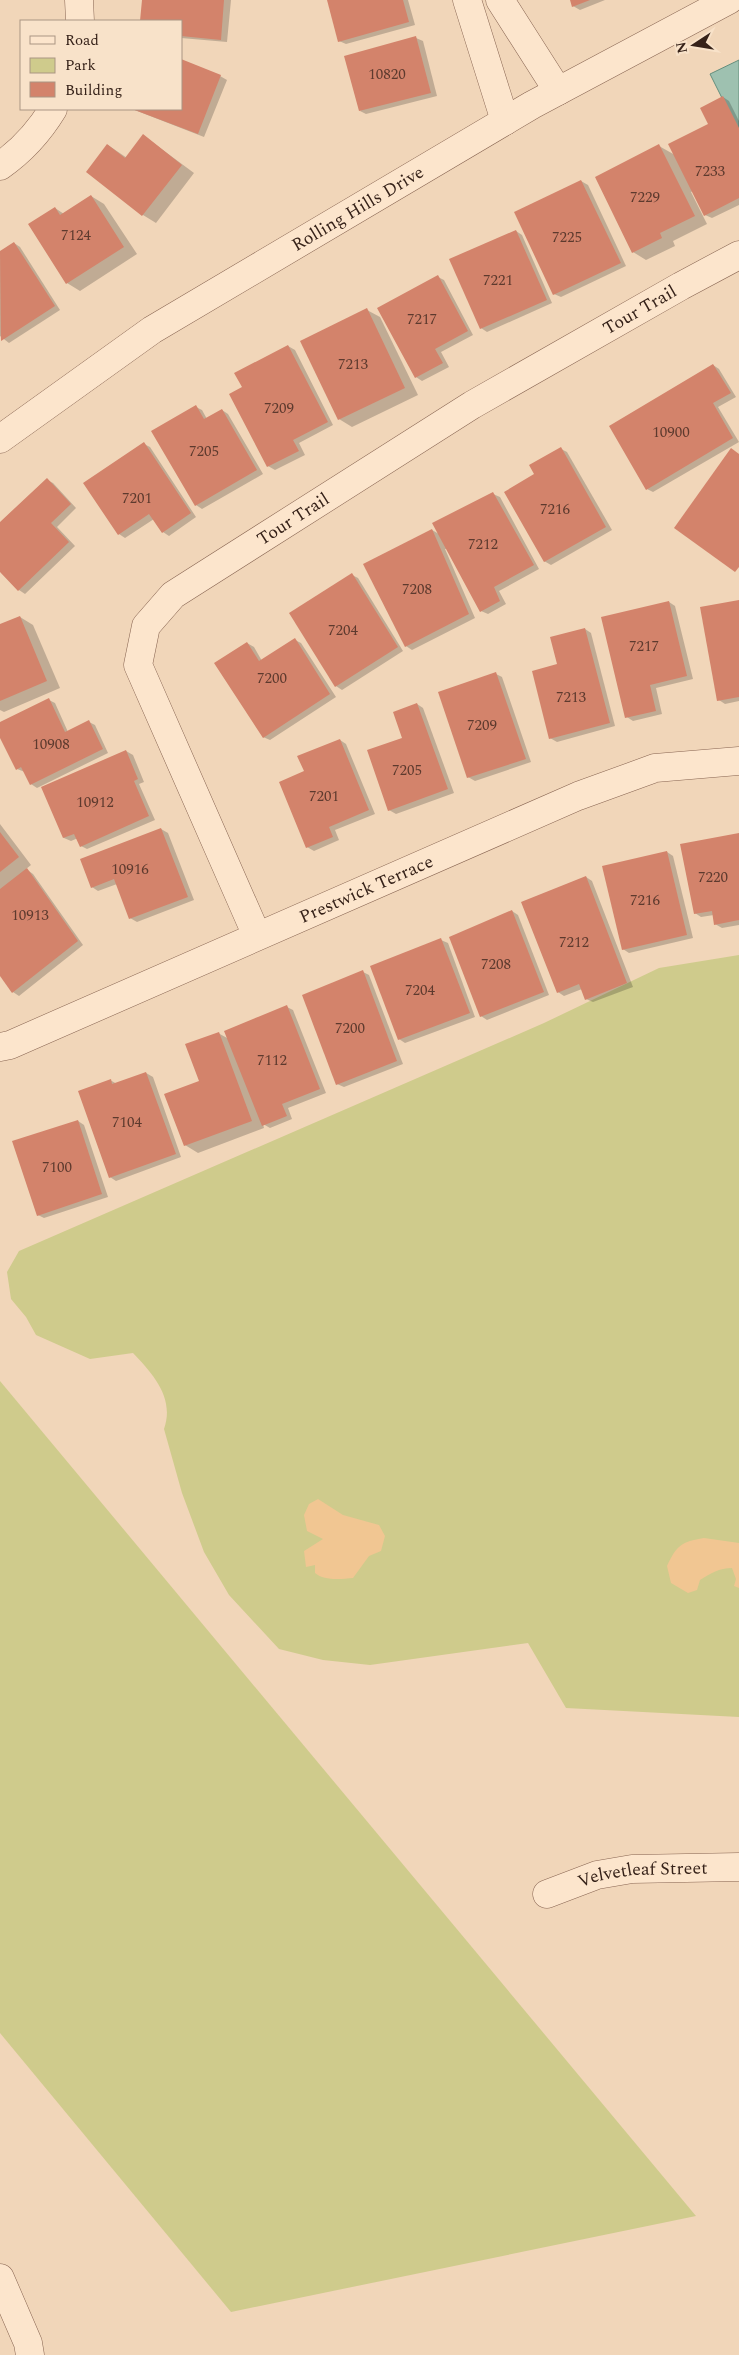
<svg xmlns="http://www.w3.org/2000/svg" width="739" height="2355" font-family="Spectral,serif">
	<rect width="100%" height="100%" fill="#f1d6b9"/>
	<!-- green -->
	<g fill="#cfcb8c">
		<path d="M739,955V1717L566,1708L528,1643L370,1665L323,1660L279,1649L229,1595L204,1552L182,1493L164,1429C175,1398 153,1374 133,1353L90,1359L36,1335L26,1317L11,1299L7,1272L19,1251L544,1023L659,968Z"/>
		<path d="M0,1381L696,2216L231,2312L0,2033Z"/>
	</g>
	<!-- sand -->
	<g fill="#f1c692">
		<path d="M318,1499L343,1515L379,1525L385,1536L381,1551L369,1556L353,1578C341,1579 324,1581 315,1573V1565L306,1567L304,1551L323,1539L307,1531L304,1515L309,1504Z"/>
		<path d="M704,1538L739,1543V1588L734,1586L736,1579L732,1568C719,1568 711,1573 700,1580L697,1590L688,1593L671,1583L667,1566C677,1545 681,1542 704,1538Z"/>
	</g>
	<!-- water -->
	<path fill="#9ec1b0" stroke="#658e7d" d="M739,60V132L710,74Z"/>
	<!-- shadow -->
	<g fill="#0003">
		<path d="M143,0H231L227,42L181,38V21H141Z"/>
		<path d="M328,0H408L415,25L346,44L339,41Z"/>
		<path d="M571,0H605L580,10L573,6Z"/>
		<path d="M416,38L423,41L437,96L366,114L360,111Z"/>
		<path d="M220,76L227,80L204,137L132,109H181Z"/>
		<path d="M723,97L729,101L739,121V205L712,218L705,215L693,191L691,192L707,224L673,241L675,246L646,260L633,252L659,146L675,155L710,124Z"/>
		<path d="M144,136L194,173L156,223L143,215L87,172L108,145L127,158Z"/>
		<path d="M581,181L588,185L626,266L561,297L554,294Z"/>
		<path d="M91,196L104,204L137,254L80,291L67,283L55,208L64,214Z"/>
		<path d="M516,231L522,235L552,303L487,332L481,328Z"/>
		<path d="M14,243L20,247L60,310L9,343L0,336V252Z"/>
		<path d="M438,277L444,280L473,335L441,352L449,367L422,381L416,377Z"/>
		<path d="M367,310L380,317L418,395L352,427L339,419Z"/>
		<path d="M288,346L295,350L333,425L299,443L305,455L275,470L268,466L231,394L244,387Z"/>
		<path d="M713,365L719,369L736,397L718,407L739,442L653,492L647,489Z"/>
		<path d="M196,407L202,410L207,419L222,410L228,414L263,474L202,509L196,505Z"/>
		<path d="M144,444L150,447L196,517L169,536L163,532L154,519L125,538L119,534L85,483Z"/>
		<path d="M561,449L567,452L612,530L551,565L544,561L535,475Z"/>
		<path d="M47,480L53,483L76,508L57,527L75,546L25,594L19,590L0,570V524Z"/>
		<path d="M493,494L500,497L539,569L499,591L506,604L488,614L481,611L447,549H445L475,618L412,650L406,646L432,530L439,534Z"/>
		<path d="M352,575L358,578L403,651L342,690L336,686Z"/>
		<path d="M739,601V701L725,704L719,700Z"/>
		<path d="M669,602L675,606L693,679L656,688L662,714L633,721L627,717Z"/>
		<path d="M20,617L33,625L60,688L4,712L0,710V626Z"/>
		<path d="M585,629L591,633L615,726L557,742L550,738Z"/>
		<path d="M295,640L301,643L336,697L270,740L263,737L247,643L254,647L262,661Z"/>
		<path d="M496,674L502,677L531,762L475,781L468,777Z"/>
		<path d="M49,700L55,703L68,732L89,722L95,725L108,753L37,788L31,784L25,772L17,769L0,735V723Z"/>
		<path d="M417,704L423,708L454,793L396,814L389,810Z"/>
		<path d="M340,740L346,744L375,814L335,830L339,840L314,851L307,847L305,772Z"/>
		<path d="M126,751L133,755L144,782L139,784L155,820L87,849L81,846L78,838L71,841L64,838L43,788Z"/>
		<path d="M0,824L31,865L26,869L33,874L83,945L19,996L13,992L0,974Z"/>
		<path d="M161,829L168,833L194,900L137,922L130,918L117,884L98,891L92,887Z"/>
		<path d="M739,834V925L722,928L715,924L714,915L701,917L695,913Z"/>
		<path d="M667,852L673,856L693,938L629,953L623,949Z"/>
		<path d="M586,877L592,881L633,987L593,1002L586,999L582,989L564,996L558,992Z"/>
		<path d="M512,911L518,915L549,995L487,1020L481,1016Z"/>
		<path d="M441,940L448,943L475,1017L405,1043L399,1039Z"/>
		<path d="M363,972L369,975L403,1064L344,1087L337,1084Z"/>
		<path d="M287,1007L293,1010L326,1093L288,1108L292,1119L270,1128L263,1124L264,1128L198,1153L185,1145L200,1082L218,1033L229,1039Z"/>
		<path d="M146,1073L153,1077L181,1157L116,1181L110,1177V1080L117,1084Z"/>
		<path d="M78,1121L84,1125L108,1197L44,1218L38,1215Z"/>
	</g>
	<!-- building -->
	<g fill="#d3836b">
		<path d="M142,0H224L221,40L181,36V21H140Z"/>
		<path d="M327,0H403L409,22L338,42Z"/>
		<path d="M570,0H590L572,7Z"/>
		<path d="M416,36L431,93L359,111L344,56Z"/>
		<path d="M181,59L221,75L198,134L132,109H181Z"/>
		<path d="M723,96L739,128V198L704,216L668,144L708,124L700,108Z"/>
		<path d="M143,134L182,165L142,216L86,172L107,144L125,158Z"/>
		<path d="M659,144L695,216L660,233L662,238L632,253L595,177Z"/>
		<path d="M581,180L621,263L553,295L514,212Z"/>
		<path d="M91,195L124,247L66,284L28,224L55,207L60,215Z"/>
		<path d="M516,230L547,300L480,329L449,259Z"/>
		<path d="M14,242L55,306L1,341L0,251Z"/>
		<path d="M438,275L468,331L435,349L443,363L415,378L377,308Z"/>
		<path d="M367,308L405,388L338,420L300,341Z"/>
		<path d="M288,345L328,422L293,440L299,451L267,467L229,394L242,387L234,373Z"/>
		<path d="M713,364L731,393L713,403L733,438L646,490L609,426Z"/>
		<path d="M196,405L204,419L222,409L257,470L195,506L151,431Z"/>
		<path d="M144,442L191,513L162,533L149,514L118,535L83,483Z"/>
		<path d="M561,447L606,527L544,562L504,492L534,474L529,465Z"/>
		<path d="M731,448L739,454V567L735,572L674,528Z"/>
		<path d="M47,478L71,504L51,523L69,542L18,591L0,572V522Z"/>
		<path d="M493,492L534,565L494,587L500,601L480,612L432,523Z"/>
		<path d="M432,529L469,614L405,647L363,564Z"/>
		<path d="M352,573L398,647L335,687L289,613Z"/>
		<path d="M739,600V697L717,701L700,607Z"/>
		<path d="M669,601L687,676L650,685L656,711L625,718L601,617Z"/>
		<path d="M20,616L47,681L0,701V624Z"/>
		<path d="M585,628L610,723L549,739L532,671L557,664L550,637Z"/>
		<path d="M295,638L330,694L263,738L214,663L247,642L259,661Z"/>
		<path d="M496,672L526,759L467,778L438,692Z"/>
		<path d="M49,698L65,732L89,720L103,749L30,785L21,767L16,770L0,738V722Z"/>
		<path d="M417,703L448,789L388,811L367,750L402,738L393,712Z"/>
		<path d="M340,739L369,810L329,827L333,837L306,848L279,782L304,771L297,756Z"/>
		<path d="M126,750L138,779L134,781L149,816L80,847L74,834L63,838L41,787Z"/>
		<path d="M161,828L188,897L129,919L114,879L91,888L80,859Z"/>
		<path d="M0,832L19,857L0,872Z"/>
		<path d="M739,833V920L714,925L712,911L694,914L680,844Z"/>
		<path d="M667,851L687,935L622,950L602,866Z"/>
		<path d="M27,868L78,941L12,993L0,976V889Z"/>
		<path d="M586,876L627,983L585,1000L579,984L557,993L521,902Z"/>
		<path d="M512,910L544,992L480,1017L449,937Z"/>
		<path d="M441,938L470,1013L398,1040L370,966Z"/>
		<path d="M363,970L397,1061L336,1085L302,995Z"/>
		<path d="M287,1005L320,1089L282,1104L287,1116L262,1126L224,1031Z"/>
		<path d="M219,1032L252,1121L184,1146L164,1094L199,1081L185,1044Z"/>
		<path d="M146,1072L176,1154L109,1178L78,1091L111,1079L112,1084Z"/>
		<path d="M78,1120L102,1194L37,1216L12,1141Z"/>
	</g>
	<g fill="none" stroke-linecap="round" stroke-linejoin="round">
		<!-- minor casing -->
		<g stroke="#886552" stroke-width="29">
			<g id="minor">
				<path d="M79,0L80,21"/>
				<path d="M467,0L505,121"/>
				<path d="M500,0L558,91"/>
				<path d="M0,166C23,150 39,132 53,109"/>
				<path id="s1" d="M0,439L152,330L532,105L729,0"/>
				<path id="s2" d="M257,936L138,665L146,626L173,595L472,405L681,286L739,255"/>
				<path id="s3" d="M0,1047L10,1045L578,796L655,768L739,761"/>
				<path id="s4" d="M547,1894L597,1875L632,1869L739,1867"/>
				<path d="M0,2278L28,2343L30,2355"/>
			</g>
		</g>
		<!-- minor -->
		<use href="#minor" stroke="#fce5cc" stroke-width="28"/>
	</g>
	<g text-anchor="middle" stroke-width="4" stroke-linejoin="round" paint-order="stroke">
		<!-- number labels -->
		<g font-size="15" fill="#5d3a2e">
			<text x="387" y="79">10820</text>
			<text x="710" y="176">7233</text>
			<text x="645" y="202">7229</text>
			<text x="76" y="240">7124</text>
			<text x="567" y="242">7225</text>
			<text x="498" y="285">7221</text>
			<text x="422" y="324">7217</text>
			<text x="353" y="369">7213</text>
			<text x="279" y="413">7209</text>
			<text x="671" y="437">10900</text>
			<text x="204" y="456">7205</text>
			<text x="137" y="503">7201</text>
			<text x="555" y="514">7216</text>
			<text x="483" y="549">7212</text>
			<text x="417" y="594">7208</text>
			<text x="343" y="635">7204</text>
			<text x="644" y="651">7217</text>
			<text x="272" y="683">7200</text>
			<text x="571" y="702">7213</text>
			<text x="482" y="730">7209</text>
			<text x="51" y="749">10908</text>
			<text x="407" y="775">7205</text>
			<text x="324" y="801">7201</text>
			<text x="95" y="807">10912</text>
			<text x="130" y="874">10916</text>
			<text x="713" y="882">7220</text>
			<text x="645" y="905">7216</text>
			<text x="30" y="920">10913</text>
			<text x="574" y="947">7212</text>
			<text x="496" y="969">7208</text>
			<text x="420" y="995">7204</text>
			<text x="350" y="1033">7200</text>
			<text x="272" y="1065">7112</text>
			<text x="127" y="1127">7104</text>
			<text x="57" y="1172">7100</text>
		</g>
		<!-- street labels -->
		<g font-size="18" fill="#362219" stroke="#f8e2c9">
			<text dy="6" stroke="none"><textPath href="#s1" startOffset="426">Rolling Hills Drive</textPath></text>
			<text dy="6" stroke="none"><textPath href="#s2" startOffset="924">Tour Trail</textPath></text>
			<text dy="6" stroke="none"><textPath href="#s2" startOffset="519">Tour Trail</textPath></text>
			<text dy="6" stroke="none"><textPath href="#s3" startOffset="399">Prestwick Terrace</textPath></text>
			<text dy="6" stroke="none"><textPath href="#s4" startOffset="99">Velvetleaf Street</textPath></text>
		</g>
	</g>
	<!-- legend -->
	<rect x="20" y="20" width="162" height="90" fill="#f8e2c9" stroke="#aa9583"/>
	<rect x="30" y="36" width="25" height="8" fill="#fce5cc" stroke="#aa9583"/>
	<text x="65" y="45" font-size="15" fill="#362219">Road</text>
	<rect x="30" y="58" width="25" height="15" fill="#cfcb8c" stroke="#aa9583"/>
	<text x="65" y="70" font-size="15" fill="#362219">Park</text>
	<rect x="30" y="82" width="25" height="15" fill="#d3836b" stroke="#aa9583"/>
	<text x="65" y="95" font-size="15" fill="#362219">Building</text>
	<!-- north arrow -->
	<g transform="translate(694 45) rotate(258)" stroke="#f8e2c9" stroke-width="4" paint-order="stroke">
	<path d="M0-4L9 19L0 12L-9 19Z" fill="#362219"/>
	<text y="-8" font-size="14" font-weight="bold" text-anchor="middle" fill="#362219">N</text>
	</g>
</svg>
